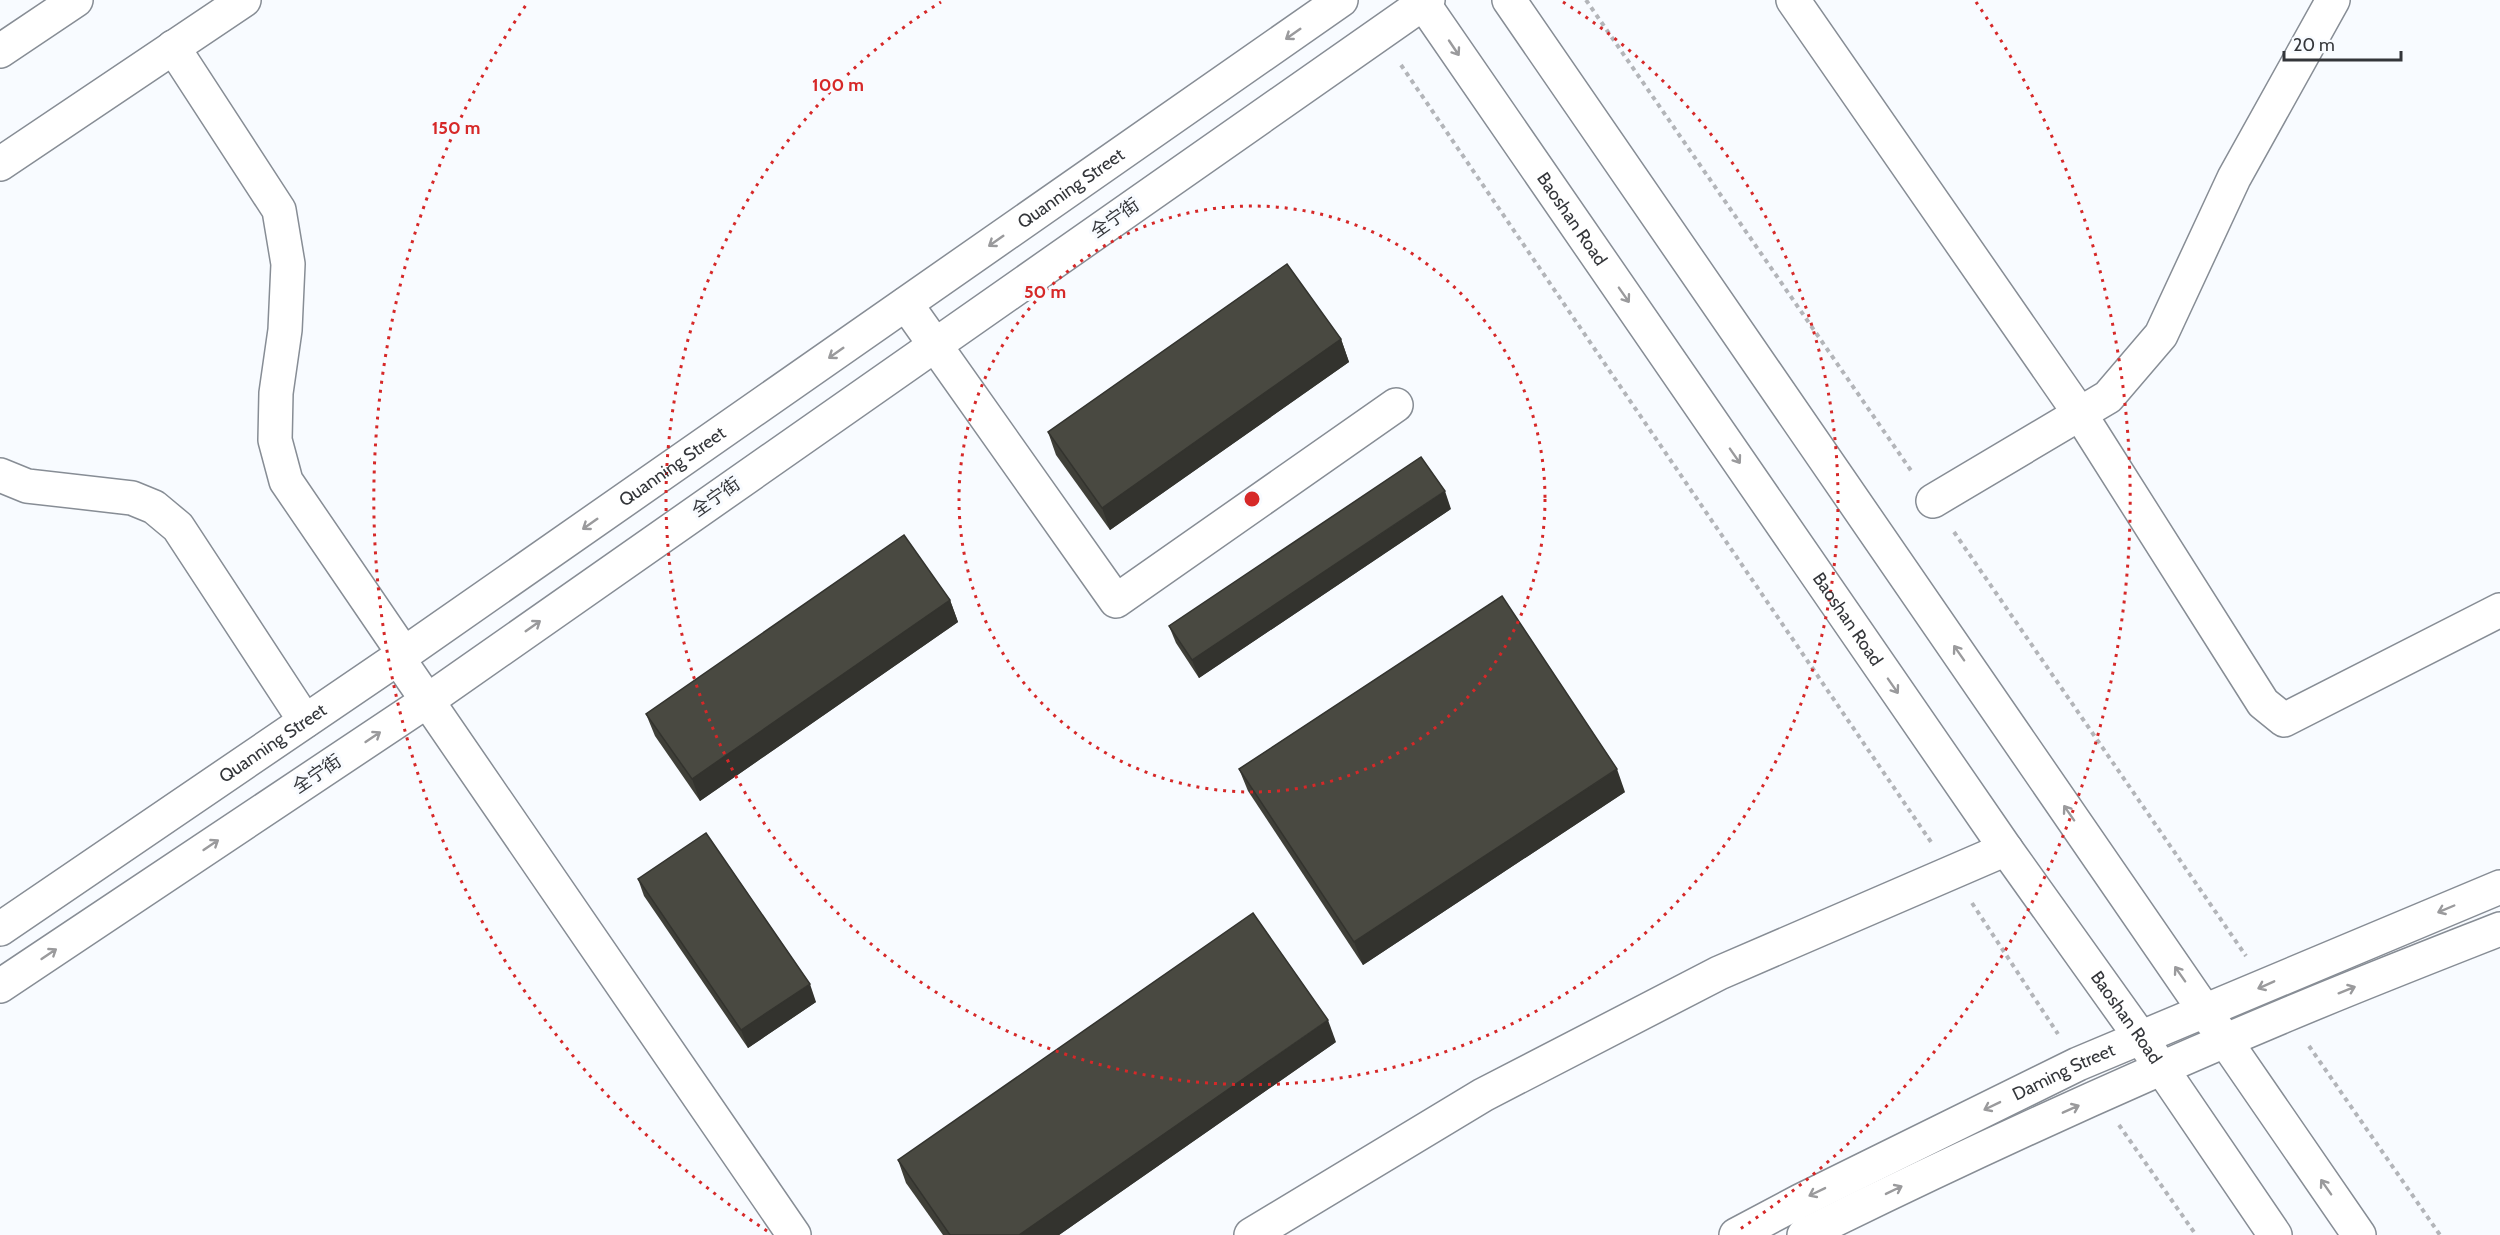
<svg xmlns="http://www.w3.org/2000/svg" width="2500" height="1235" font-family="Cabin,'Noto Sans SC',sans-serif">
	<rect width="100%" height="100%" fill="#f8fbff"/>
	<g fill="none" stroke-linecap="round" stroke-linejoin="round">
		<!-- minor casing -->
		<g stroke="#878d95" stroke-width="36">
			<g id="minor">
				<path d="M1793,0L2080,414L2263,703L2284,720L2500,610"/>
				<path d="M173,47L279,210L288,264L285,330L276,393L275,440L286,481L404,654"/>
				<path d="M0,51L76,0"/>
				<path d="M0,164L244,0"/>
				<path d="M906,304L1116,601L1396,405"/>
				<path d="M0,475L27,486L132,498L154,507L178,527L305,721"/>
				<path d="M1933,501L2108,397L2161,335L2234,178L2333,0"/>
				<path d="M398,658L794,1235"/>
				<path id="s1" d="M0,929L398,658L1341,0"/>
				<path d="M0,986L427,701L1428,0"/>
				<path d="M1251,1235L1483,1095L1719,973L2006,849"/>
				<path id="s2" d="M1736,1235L1800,1201L2078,1064L2500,887"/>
				<path d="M1804,1235C1962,1157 2123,1083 2286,1015C2357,985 2429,957 2500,929"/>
			</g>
		</g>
		<!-- major casing -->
		<g stroke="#878d95" stroke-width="36">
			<g id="major">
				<path id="s3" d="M1421,0L2006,849L2141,1038L2275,1235"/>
				<path d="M1509,0L2359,1235"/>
			</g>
		</g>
		<!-- path -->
		<g stroke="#b3b5b9" stroke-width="4" stroke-dasharray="4.5 4.5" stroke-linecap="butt">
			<path d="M1586,0L1912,472"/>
			<path d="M1401,65L1931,842"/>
			<path d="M1954,532L2246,956"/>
			<path d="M1972,903L2058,1034"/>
			<path d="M2309,1046L2440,1235"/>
			<path d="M2119,1125L2196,1235"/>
		</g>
		<!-- minor -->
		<use href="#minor" stroke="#fff" stroke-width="33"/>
		<!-- major -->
		<use href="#major" stroke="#fff" stroke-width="33"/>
	</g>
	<!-- wall -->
	<g fill="#3f3f38">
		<path d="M1341,339L1349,362L1110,530L1056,455L1048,432Z"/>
		<path d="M1451,509L1199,678L1176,643L1169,626Z"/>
		<path d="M950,600L958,622L700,801L655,736L646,714Z"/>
		<path d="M1239,769L1625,792L1363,965L1248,791Z"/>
		<path d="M638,879L816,1002L748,1048L644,896Z"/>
		<path d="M1336,1042L1059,1235H943L906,1183L898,1160Z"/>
	</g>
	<!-- shaded-wall -->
	<g fill="#33332e">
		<path d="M1341,339L1349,362L1110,530L1102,508Z"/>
		<path d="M1445,491L1451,509L1199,678L1192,660Z"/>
		<path d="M950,600L958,622L700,801L692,779Z"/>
		<path d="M1617,769L1625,792L1363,965L1354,942Z"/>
		<path d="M810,984L816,1002L748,1048L741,1030Z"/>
		<path d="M1328,1020L1336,1042L1059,1235H1019Z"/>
	</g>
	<!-- building -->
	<g fill="#494941" stroke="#33332e" stroke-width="1.5">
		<path d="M1287,264L1341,339L1102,508L1048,432Z"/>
		<path d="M1421,457L1445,491L1192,660L1169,626Z"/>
		<path d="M904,535L950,600L692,779L646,714Z"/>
		<path d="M1502,596L1617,769L1354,942L1239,769Z"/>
		<path d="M706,833L810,984L741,1030L638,879Z"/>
		<path d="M1253,913L1328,1020L1019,1235H950L898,1160Z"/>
	</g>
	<!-- one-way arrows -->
	<defs><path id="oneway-shaft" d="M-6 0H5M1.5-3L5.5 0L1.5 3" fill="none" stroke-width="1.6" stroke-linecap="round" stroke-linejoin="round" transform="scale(1.5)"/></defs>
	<g stroke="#9a9a9c">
		<use href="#oneway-shaft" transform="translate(1293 34) rotate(145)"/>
		<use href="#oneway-shaft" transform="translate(1454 48) rotate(56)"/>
		<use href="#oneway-shaft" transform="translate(996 241) rotate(145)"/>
		<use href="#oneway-shaft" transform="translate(1624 295) rotate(55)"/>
		<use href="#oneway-shaft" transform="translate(836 353) rotate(145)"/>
		<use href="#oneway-shaft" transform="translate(1735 456) rotate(55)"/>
		<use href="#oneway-shaft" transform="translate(590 524) rotate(145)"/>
		<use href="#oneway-shaft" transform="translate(533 626) rotate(-35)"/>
		<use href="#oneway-shaft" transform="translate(1959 653) rotate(-125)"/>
		<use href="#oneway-shaft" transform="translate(1893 686) rotate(55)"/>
		<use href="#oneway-shaft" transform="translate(373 737) rotate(-34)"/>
		<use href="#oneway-shaft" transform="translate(2069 813) rotate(-125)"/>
		<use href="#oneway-shaft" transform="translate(211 845) rotate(-34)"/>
		<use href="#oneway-shaft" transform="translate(2446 909) rotate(157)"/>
		<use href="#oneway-shaft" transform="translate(49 954) rotate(-34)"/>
		<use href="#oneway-shaft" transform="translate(2180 974) rotate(-125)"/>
		<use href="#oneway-shaft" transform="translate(2266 985) rotate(156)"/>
		<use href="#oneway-shaft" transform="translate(2347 990) rotate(-22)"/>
		<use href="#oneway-shaft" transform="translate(1992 1106) rotate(154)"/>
		<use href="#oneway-shaft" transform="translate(2071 1109) rotate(-24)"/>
		<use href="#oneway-shaft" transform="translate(2326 1187) rotate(-125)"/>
		<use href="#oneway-shaft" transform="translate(1894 1190) rotate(-26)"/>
		<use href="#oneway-shaft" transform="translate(1817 1192) rotate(154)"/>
	</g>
	<!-- distance rings -->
	<g fill="none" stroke="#d62828" stroke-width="3" stroke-dasharray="3 6">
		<circle cx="1252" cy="499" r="293"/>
		<path d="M1563 2A586 586 0 1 1 941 2"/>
		<path d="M767 1231A878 878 0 0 1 528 2M1976 2A878 878 0 0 1 1737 1231"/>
	</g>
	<g text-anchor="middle" stroke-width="6" stroke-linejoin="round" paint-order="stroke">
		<!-- street labels -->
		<g font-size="18" fill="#34363a" stroke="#f8fbff">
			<text dy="6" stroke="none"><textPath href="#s1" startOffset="1302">Quanning Street</textPath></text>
			<text transform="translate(1115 218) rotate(-35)" y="6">全宁街</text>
			<text dy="6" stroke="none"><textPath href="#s3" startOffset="266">Baoshan Road</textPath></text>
			<text dy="6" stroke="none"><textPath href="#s1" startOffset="816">Quanning Street</textPath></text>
			<text transform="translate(716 497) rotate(-35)" y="6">全宁街</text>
			<text dy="6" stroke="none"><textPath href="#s3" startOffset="752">Baoshan Road</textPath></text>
			<text dy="6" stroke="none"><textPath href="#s1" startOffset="330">Quanning Street</textPath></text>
			<text transform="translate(317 774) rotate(-34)" y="6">全宁街</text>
			<text dy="6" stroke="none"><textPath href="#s3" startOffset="1238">Baoshan Road</textPath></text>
			<text dy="6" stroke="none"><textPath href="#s2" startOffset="366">Daming Street</textPath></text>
		</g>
	</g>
	<circle cx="1252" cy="499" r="9" fill="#d62828" stroke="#f8fbff" stroke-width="3"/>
	<g font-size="18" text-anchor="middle" font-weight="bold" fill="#d62828" stroke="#f8fbff" stroke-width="6" stroke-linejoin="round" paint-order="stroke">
		<text x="838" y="91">100 m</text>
		<text x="456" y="134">150 m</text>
		<text x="1045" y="298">50 m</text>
	</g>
	<!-- scale -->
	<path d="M2284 51v9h117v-9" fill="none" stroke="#34363a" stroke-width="3"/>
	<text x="2293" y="51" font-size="18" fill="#34363a" stroke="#f8fbff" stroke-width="4.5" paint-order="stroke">20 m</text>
</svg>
